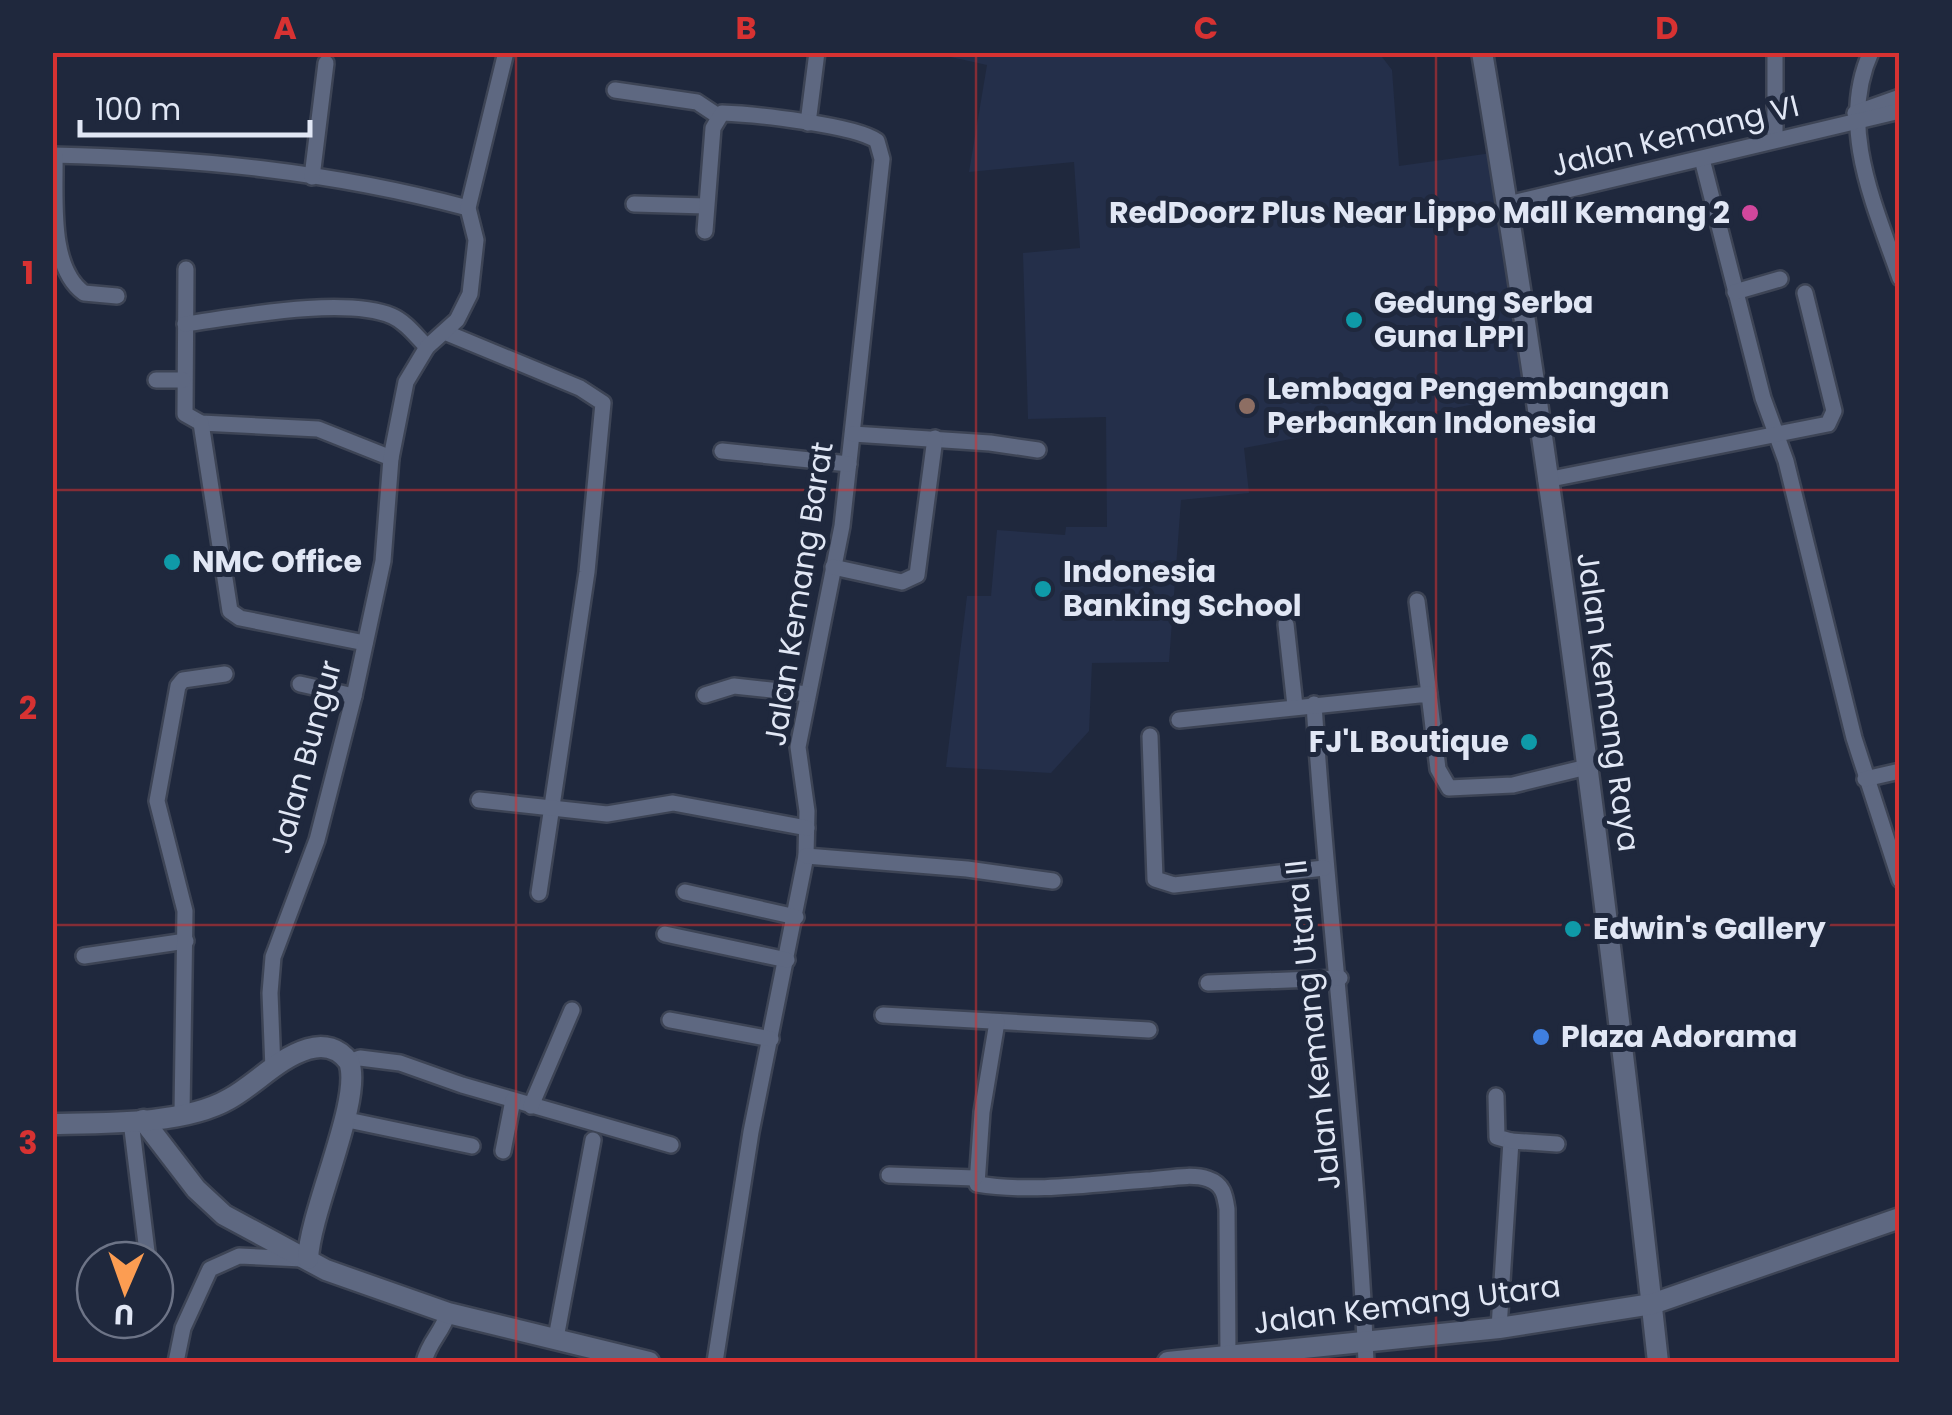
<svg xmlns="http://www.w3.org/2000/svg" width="1952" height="1415" font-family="Poppins,sans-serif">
	<rect width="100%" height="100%" fill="#1f283d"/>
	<!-- built -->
	<path fill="#242f4a" d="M928,52L1379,53L1392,70L1399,166L1492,153L1532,393L1244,448L1249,493L1181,500L1169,662L1092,663L1089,731L1051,773L946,767L967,596H991L997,530L1065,535L1066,527H1107L1106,417L1028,419L1023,253L1080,248L1074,162L969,172L987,65Z"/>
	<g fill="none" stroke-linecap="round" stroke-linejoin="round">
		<!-- minor casing -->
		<g stroke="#3d4455" stroke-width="20">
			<g id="minor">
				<path d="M1775,52V138"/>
				<path d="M1871,52C1837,126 1875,206 1900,278"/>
				<path d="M615,90L697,102L718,116"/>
				<path d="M1855,113L1900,97"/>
				<path d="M808,123L817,52"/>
				<path d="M52,155C196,158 329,171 468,208"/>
				<path d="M55,155C56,196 48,267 84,293L117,296"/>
				<path d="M1702,159L1763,398L1786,461L1854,738L1900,880"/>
				<path d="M312,177L326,63"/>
				<path d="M634,204L706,206"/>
				<path d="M1508,204L1900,111"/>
				<path d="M705,231L713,128L722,113C752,114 856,125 877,141L882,159L842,526L798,747L807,811L806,856L751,1132L715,1362"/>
				<path d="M186,269L185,414L201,423L318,429L391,458"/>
				<path d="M1735,292L1780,279"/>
				<path d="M185,324C237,317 344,296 392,316C406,322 416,336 427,347"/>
				<path d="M447,333L580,388L603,403L587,572L539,893"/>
				<path d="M156,380H183"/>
				<path d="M201,423L230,611L240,618L365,643"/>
				<path d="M853,434L990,443L1038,450"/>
				<path d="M722,451L849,464"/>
				<path d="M1546,480L1828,424L1834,411L1805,293"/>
				<path d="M833,567L902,582L917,575L935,438"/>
				<path d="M1417,601L1429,694"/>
				<path d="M1286,624L1295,706"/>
				<path d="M300,684L354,696"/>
				<path d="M705,695L734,686L808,694"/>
				<path d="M1314,704C1328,924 1357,1142 1366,1362"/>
				<path d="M1179,720L1429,694L1438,769L1449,788L1513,785L1587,767"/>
				<path d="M1150,736L1155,879L1174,885L1324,868"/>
				<path d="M1865,779L1900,771"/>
				<path d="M479,800L607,814L673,803L807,828"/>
				<path d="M806,856L967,869L1053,881"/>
				<path d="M685,892L796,917"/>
				<path d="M665,934L787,960"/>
				<path d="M84,956L186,941"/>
				<path d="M1208,983L1340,978"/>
				<path d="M883,1015L1149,1030"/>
				<path d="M670,1020L771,1039"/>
				<path d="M997,1022L982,1112L977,1184C1031,1193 1093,1184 1147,1180C1166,1179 1191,1173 1208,1179C1223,1184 1225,1195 1227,1209L1228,1356"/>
				<path d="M349,1062L360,1058L400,1063L462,1085L671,1145"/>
				<path d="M273,1069L270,993L273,957L317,840L354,696L383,561L391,458L406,382L427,347L457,320L470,294L476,240L468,208L506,52"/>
				<path d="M1496,1096L1497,1137L1511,1141L1499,1328"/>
				<path d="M531,1106L572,1010"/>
				<path d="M182,1113L185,911L157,801L178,686L183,680L225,674"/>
				<path d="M343,1119L472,1146"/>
				<path d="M131,1121L148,1260"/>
				<path d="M1511,1141L1557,1144"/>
				<path d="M503,1151L513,1100"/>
				<path d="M889,1175L975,1178"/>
				<path d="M556,1338L593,1140"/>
				<path d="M176,1362L183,1328L210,1269L239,1256L302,1259"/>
				<path d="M424,1362C429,1341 442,1333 448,1313"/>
			</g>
		</g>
		<!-- tertiary casing -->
		<g stroke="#3d4455" stroke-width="25">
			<g id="tertiary">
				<path d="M1482,52C1555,487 1610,924 1658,1362"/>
				<path d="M143,1120L196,1189L224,1215L326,1270L448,1313L649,1362"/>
				<path d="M52,1124C103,1123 184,1125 229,1099C256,1084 278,1058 308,1049C324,1044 339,1048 349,1062C363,1099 310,1210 308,1259"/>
				<path d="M1168,1362L1499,1328L1652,1304L1900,1218"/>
			</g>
		</g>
		<!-- minor -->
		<use href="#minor" stroke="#5e6881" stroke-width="15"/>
		<!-- tertiary -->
		<use href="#tertiary" stroke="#5e6881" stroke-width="20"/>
	</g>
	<!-- grid -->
	<path fill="none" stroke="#d73232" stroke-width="2.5" stroke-opacity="0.55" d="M516,52V1362M976,52V1362M1436,52V1362M52,490H1900M52,925H1900"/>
	<!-- markers -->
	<circle fill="#d1479c" stroke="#1f283d" stroke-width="4" cx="1750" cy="213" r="10"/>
	<g fill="#0f9aa8" stroke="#1f283d" stroke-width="4">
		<circle cx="1354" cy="320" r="10"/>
		<circle cx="172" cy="562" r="10"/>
		<circle cx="1043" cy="589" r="10"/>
		<circle cx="1529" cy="742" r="10"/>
		<circle cx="1573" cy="929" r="10"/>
	</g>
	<circle fill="#8d6e63" stroke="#1f283d" stroke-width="4" cx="1247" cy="406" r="10"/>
	<circle fill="#3f7fe0" stroke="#1f283d" stroke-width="4" cx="1541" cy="1037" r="10"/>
	<g text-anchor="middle" stroke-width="10" stroke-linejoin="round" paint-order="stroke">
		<!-- street labels -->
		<g font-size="30" fill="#e1e7f5" stroke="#1f283d">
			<text transform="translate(1675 136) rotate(-14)" y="10">Jalan Kemang VI</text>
			<text transform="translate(799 594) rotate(-81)" y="10">Jalan Kemang Barat</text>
			<text transform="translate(1608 702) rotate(82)" y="10">Jalan Kemang Raya</text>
			<text transform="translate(306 757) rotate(-75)" y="10">Jalan Bungur</text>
			<text transform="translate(1313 1025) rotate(-96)" y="10">Jalan Kemang Utara II</text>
			<text transform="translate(1407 1305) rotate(-7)" y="10">Jalan Kemang Utara</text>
		</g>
		<!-- poi labels -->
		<g font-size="30" font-weight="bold" fill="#e1e7f5" stroke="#1f283d" text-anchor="start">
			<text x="1730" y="223" text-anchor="end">RedDoorz Plus Near Lippo Mall Kemang 2</text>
			<text x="1374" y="313">Gedung Serba<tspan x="1374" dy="34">Guna LPPI</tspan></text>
			<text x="1267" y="399">Lembaga Pengembangan<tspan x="1267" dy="34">Perbankan Indonesia</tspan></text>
			<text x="192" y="572">NMC Office</text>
			<text x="1063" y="582">Indonesia<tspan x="1063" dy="34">Banking School</tspan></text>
			<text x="1509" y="752" text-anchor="end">FJ'L Boutique</text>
			<text x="1593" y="939">Edwin's Gallery</text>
			<text x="1561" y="1047">Plaza Adorama</text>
		</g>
	</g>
	<!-- border -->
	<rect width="1952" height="1415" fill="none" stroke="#1f283d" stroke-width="110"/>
	<!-- north arrow -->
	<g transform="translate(125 1290) rotate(182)"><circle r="48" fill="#1f283d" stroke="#6d7487" stroke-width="2.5"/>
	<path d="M0-8L18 38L0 25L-18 38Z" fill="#fc9d52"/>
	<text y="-15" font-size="28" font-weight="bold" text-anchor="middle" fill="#e1e7f5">U</text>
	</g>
	<!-- scale -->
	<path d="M80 120v15h230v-15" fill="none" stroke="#e1e7f5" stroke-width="5"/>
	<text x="95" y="120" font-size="30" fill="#e1e7f5" stroke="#1f283d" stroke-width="8" paint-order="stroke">100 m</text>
	<rect x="55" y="55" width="1842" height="1305" fill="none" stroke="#d73232" stroke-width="4"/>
	<g font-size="32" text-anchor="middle" font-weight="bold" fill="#d73232">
		<text x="285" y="39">A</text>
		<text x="746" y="39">B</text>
		<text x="1206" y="39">C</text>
		<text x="1667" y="39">D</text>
		<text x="28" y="284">1</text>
		<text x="28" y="719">2</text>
		<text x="28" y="1154">3</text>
	</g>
</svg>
